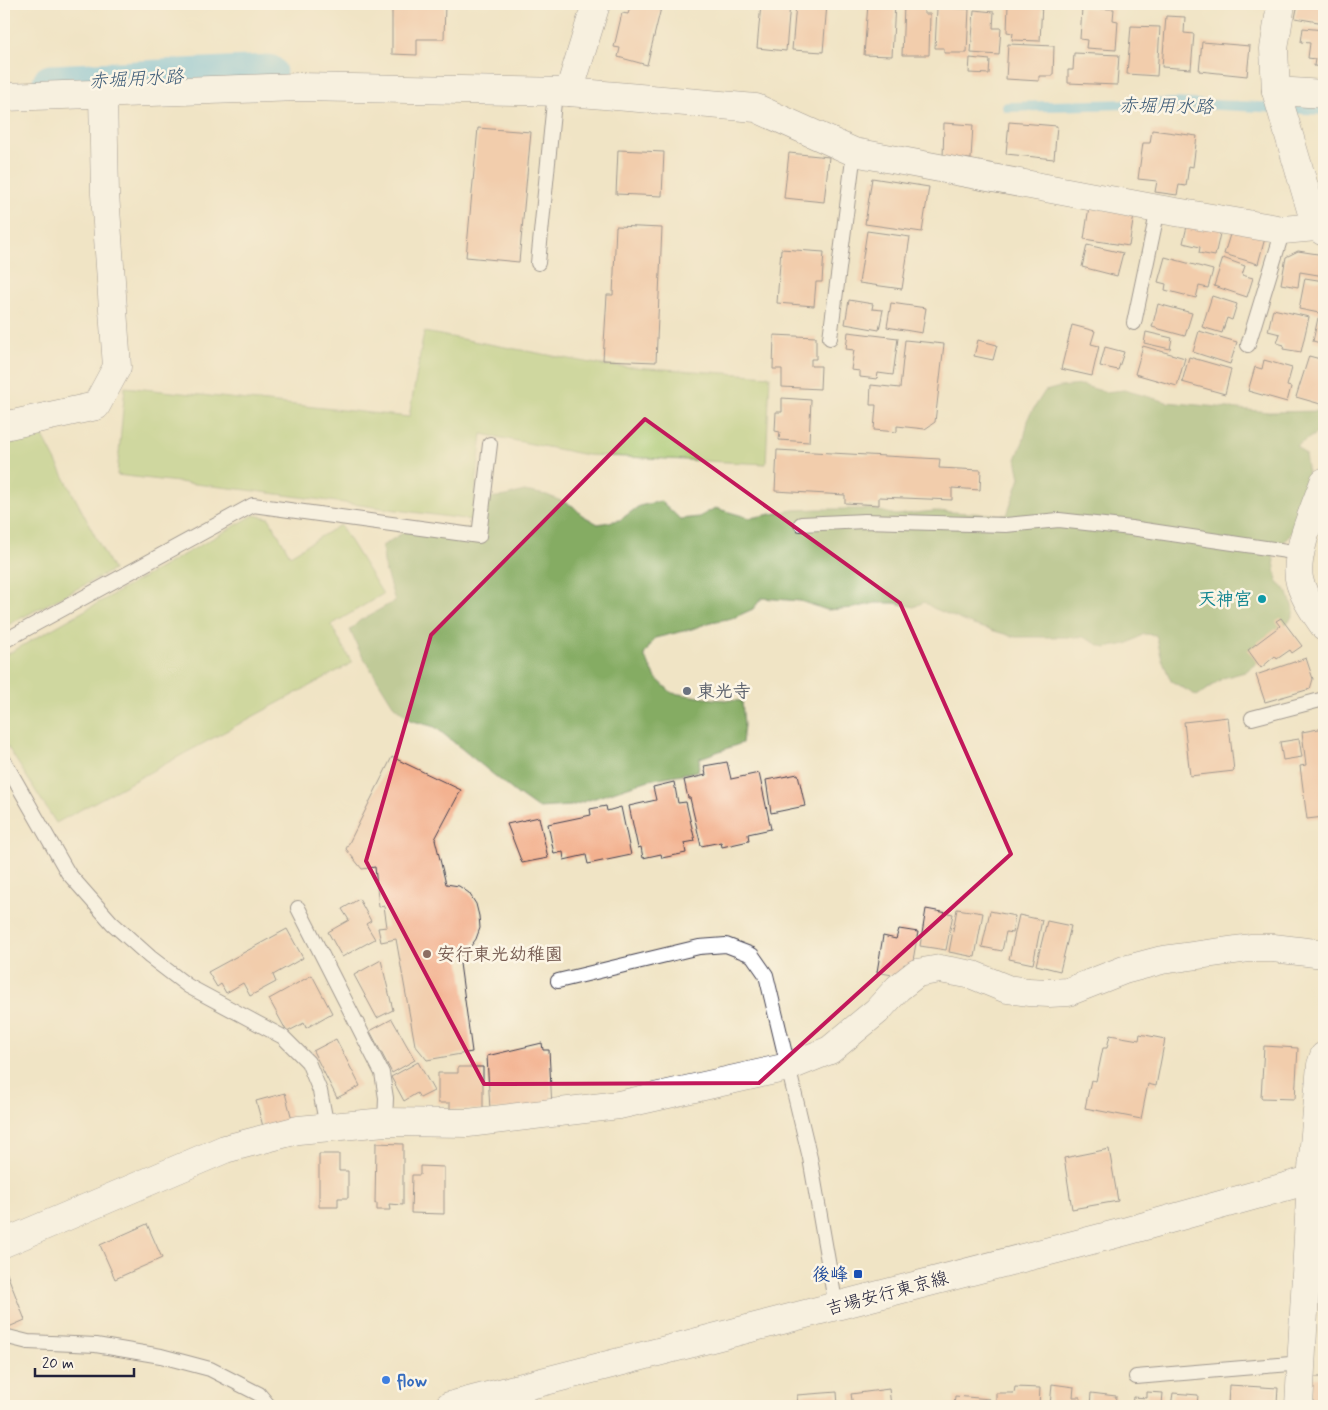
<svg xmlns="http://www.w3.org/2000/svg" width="1328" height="1410" font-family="Mynerve,'Klee One',sans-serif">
	<rect width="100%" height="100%" fill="#fcf5e5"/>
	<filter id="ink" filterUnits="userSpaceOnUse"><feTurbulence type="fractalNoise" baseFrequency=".02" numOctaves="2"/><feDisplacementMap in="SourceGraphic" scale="10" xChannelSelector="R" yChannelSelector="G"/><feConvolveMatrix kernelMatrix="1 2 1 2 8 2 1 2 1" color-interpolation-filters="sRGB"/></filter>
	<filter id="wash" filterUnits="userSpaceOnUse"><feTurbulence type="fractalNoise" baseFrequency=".0096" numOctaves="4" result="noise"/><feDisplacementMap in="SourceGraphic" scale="20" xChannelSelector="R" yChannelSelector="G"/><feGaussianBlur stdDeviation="1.12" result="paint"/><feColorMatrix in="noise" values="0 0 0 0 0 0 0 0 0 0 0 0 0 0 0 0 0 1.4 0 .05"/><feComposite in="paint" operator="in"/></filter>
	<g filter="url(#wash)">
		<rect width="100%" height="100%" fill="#f0e4c5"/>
		<!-- green -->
		<g fill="#a7c871" stroke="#647556">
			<path d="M424,332L602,365L770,376L766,464L587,455L482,434L472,520L247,490L117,475L125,387L409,417Z"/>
			<path d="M39,429L113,570L4,627V447Z"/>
			<path d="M254,515L269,518L290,555L340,525L383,594L331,625L352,663L56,823L4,741V656Z"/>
		</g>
		<!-- forest -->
		<path fill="#85ac63" stroke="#54674f" d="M1082,385L1105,392L1124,390L1167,402L1269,412L1322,411L1324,415V429L1296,446L1305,454L1308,475L1293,531L1273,555L1277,580L1288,593L1294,612L1289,622L1278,630L1266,656L1245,672L1223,678L1197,696L1171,681L1162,660L1156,635L1144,634L1127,644L1105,648L1083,637H1015L973,625L933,608L924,602L914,607L895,603H875L854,608L827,610L800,601L762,598L753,609L733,618L711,622L692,629L655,638L644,655L656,678L672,693L713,699L742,701L744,725L742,743L700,758L698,771L649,780L571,806L537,808L516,793L435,727L410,720L393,705L359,650L350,630L359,621L395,601L385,569L382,546L404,532L479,528L486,498L506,496L524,491L547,495L573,506L582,515L598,524L620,520L639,506L661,501L680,519L699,517L715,508L750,518L793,510L818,509H872L896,515L934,511L1007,515L1020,478L1016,459L1024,439L1029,416L1045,391L1060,387Z"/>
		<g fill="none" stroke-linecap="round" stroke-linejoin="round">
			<!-- stream -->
			<path stroke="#69c1e6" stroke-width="10" d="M1007,107L1174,103L1324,110"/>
			<!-- canal -->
			<path stroke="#69c1e6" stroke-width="35" d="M50,82L269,72"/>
		</g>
		<g id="blocks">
			<!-- building -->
			<g fill="#f3b18f">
				<path d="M392,4H445L444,39H417V55L392,54Z"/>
				<path d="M631,4H644L661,8L647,65L618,57L620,48L614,47L622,13L628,14Z"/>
				<path d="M761,4H790L786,51L757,48Z"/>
				<path d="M796,4H827L823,52L792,50Z"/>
				<path d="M868,4H895L892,56L864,55Z"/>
				<path d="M1008,4H1042L1040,41L1012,40L1013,33L1007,32Z"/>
				<path d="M1298,4H1324V23L1295,18Z"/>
				<path d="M904,6H924V14H930L929,55H902Z"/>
				<path d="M937,8L969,9L967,53H944V48H935Z"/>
				<path d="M1082,8L1114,9L1113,20L1118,21L1116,50L1086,48L1087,40L1080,39Z"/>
				<path d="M974,10L994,12L993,28H1001L999,55L971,53Z"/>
				<path d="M1166,16L1185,17L1184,33L1194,34L1191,69L1162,67Z"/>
				<path d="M1131,26L1160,27L1157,76L1127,74Z"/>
				<path d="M1303,28L1324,30V67L1314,66L1315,59L1308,58L1310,43L1301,42Z"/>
				<path d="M1202,42L1250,46L1247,76L1199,71Z"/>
				<path d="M1008,44L1054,46L1053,76H1039V81L1006,79Z"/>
				<path d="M1074,53L1119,55L1117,85L1068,83V70H1073Z"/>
				<path d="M970,58L990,60L989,74L969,73Z"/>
				<path d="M1009,122L1057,126L1054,159L1006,154Z"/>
				<path d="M944,123L973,125L971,159L943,158Z"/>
				<path d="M478,128L531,132L519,262L466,257Z"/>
				<path d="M1152,130L1197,136L1193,167L1189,166L1186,186L1179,185L1177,195L1155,192L1157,181L1138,179L1143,143H1150Z"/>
				<path d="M618,150L664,152L662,196L616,194Z"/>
				<path d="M789,153L829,157L824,202L784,198Z"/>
				<path d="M872,178L929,187L922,232L865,224Z"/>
				<path d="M1089,207L1134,215L1129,246L1084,239Z"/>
				<path d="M1188,222L1221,229L1215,256L1199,253L1200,247L1183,243Z"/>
				<path d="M616,226L662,228L656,362L603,360L607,295H613Z"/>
				<path d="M1232,228L1265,238L1258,264L1224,254Z"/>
				<path d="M867,231L910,237L902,289L859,283Z"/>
				<path d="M1087,245L1123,253L1117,276L1082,267Z"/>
				<path d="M781,249L824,252L822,282H816L814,306L777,303Z"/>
				<path d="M1298,251L1324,255V276L1300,272L1298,287L1281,284L1286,257Z"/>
				<path d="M1165,257L1213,270L1208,288L1199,286L1196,298L1165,290L1166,284L1158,282Z"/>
				<path d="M1223,258L1245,266L1242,275L1253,278L1247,297L1214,286Z"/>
				<path d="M1305,278L1324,281V314L1299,309Z"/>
				<path d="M1212,296L1237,304L1232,320L1227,318L1222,333L1202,327Z"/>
				<path d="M849,300L873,304L872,309L883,310L879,330L845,324Z"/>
				<path d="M891,303L926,308L922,333L887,327Z"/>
				<path d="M1158,304L1192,313L1185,336L1152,327Z"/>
				<path d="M1273,309L1309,317L1301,352L1283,349L1284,345L1277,343L1280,334L1268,331Z"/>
				<path d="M1318,318L1324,319V344L1313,341Z"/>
				<path d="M1072,325L1095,331L1091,344L1099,346L1092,376L1061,369Z"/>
				<path d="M1199,331L1237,342L1230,364L1193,352Z"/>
				<path d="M848,332L898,338L893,375L878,373L877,379L860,377V371L851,370L854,350L846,349Z"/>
				<path d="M1146,332L1172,338L1170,349L1144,343Z"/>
				<path d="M774,335L816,337V359H811V366H821L820,389L782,387V369H773Z"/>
				<path d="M905,340L944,344L935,422L925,429L897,426V432L874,430L876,405H870L871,385L900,388Z"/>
				<path d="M978,340L997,345L993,360L974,356Z"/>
				<path d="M1143,346L1185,358L1177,386L1135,374Z"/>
				<path d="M1105,347L1124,352L1118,370L1100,366Z"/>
				<path d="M1309,356L1324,360V405L1296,397Z"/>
				<path d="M1189,357L1231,369L1225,394L1182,382Z"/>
				<path d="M1264,360L1292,368L1287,386L1291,387L1287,402L1248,391L1255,367L1262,369Z"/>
				<path d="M782,398L811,400L809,442L779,440L780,432L775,431L776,412H782Z"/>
				<path d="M777,450L940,459L939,468L981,470L980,490L952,488V500L879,497V505L845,503V495L775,491Z"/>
				<path d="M1281,618L1302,646L1292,653L1290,650L1277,659L1275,656L1261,668L1248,650L1280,626L1276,621Z"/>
				<path d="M1306,658L1313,679L1310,689L1265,702L1256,675Z"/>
				<path d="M1228,717L1234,771L1190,776L1184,722Z"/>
				<path d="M1324,728V817L1307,819L1300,766L1306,765L1302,732Z"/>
				<path d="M1299,739L1302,757L1283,760L1280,742Z"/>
				<path d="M392,757L461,790L435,839L446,884L459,886L469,893L476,904L479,916L480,928L476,939L468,950L459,956L472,1052L427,1060L415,1045L396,939L381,942L378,928L387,927L384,906L379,907L375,867L362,869L346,849Z"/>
				<path d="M727,762L731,779L759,773L771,829L748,834L749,841L722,847L721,842L701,846L690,798H688L684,780L706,775L704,766Z"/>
				<path d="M798,774L805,806L771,813L766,780Z"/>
				<path d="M674,782L678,803L686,802L695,841L684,843L686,853L662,858L661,854L643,858L641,847L638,848L629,806L656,800L653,787Z"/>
				<path d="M606,806L607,811L621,807L631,855L588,864L586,855L564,860L563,852L554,854L548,824L591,815L590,809Z"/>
				<path d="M539,817L548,858L522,863L507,824Z"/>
				<path d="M359,899L371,921L366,924L375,939L342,957L328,932L349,920L342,909Z"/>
				<path d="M926,909L953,914L946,950L920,946Z"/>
				<path d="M957,909L983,913L975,957L949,952Z"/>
				<path d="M990,911L1015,916L1012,933L1006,932L1002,951L982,947Z"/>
				<path d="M1019,915L1042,920L1033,964L1009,959Z"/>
				<path d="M1047,921L1071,926L1060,971L1036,965Z"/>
				<path d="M287,929L303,958L273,975L276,982L250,996L243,983L226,993L221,984L217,987L208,972Z"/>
				<path d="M899,929L918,932L912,966L904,964L902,977L877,972L883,936L896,939Z"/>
				<path d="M381,960L393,1010L377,1018L354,975Z"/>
				<path d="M312,975L332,1013L306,1028L304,1023L287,1032L269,999Z"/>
				<path d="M392,1019L415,1060L392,1073L370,1031Z"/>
				<path d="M1140,1034L1165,1039L1156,1086L1148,1084L1141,1119L1085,1108L1091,1080L1096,1081L1103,1048H1107L1110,1035L1139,1040Z"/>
				<path d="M336,1039L360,1086L337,1098L313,1051Z"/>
				<path d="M542,1043L543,1050H549L552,1107L490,1110L487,1056Z"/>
				<path d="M1264,1046L1298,1048L1295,1099L1261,1098Z"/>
				<path d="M418,1062L434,1091L420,1098L417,1093L404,1101L391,1077Z"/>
				<path d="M458,1067H483V1110L450,1109V1103H438V1073H458Z"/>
				<path d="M285,1093L293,1123L264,1130L256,1101Z"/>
				<path d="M376,1143L403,1144V1205L389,1204L390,1210H377V1203L375,1204Z"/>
				<path d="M1109,1149L1118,1201L1072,1209L1064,1158Z"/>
				<path d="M319,1154H339V1171H348V1198H338V1207H319Z"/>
				<path d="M420,1166L444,1167V1214L411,1213L412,1175H420Z"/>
				<path d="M147,1224L162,1258L115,1279L100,1245Z"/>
				<path d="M4,1266L25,1320L4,1329Z"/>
				<path d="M1310,1377H1324V1406H1311Z"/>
				<path d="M1052,1384L1074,1387L1073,1397H1080L1079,1406H1050Z"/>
				<path d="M1229,1385L1278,1388L1277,1403H1286V1406H1228Z"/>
				<path d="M1015,1387L1040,1388L1039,1406H996V1393H1014Z"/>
				<path d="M889,1389L891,1406H853L851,1394Z"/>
				<path d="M837,1392L838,1406H798L797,1395Z"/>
				<path d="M1147,1392L1163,1393L1162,1404H1167V1406H1132L1133,1397L1147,1398Z"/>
				<path d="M1091,1393L1116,1396L1115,1406H1090Z"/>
				<path d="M1173,1393L1198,1395L1197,1406H1171Z"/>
				<path d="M955,1396L990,1399L989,1406H942V1404L954,1405Z"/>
			</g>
		</g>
	</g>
	<g filter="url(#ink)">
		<use href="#blocks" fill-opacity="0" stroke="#413f50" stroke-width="1"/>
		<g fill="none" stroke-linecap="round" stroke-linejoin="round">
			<!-- lane casing -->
			<g stroke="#413f50" stroke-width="16">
				<g id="lane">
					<path d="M538,263L555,92"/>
					<path d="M1134,323L1158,209"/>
					<path d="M830,338L854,152"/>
					<path d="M1248,345L1283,230"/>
					<path d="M801,524L865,521L1006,525L1059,520L1131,528L1300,553"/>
					<path d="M4,641L253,505L479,536L490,444"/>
					<path d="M1252,718L1324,699"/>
					<path d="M4,761L68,873L112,923L150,957L188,986L283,1037L308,1062L320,1091L327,1127"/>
					<path d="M298,908L382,1073L386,1098L385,1122"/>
					<path d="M558,981L699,947L726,945L752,955L766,975L810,1158L836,1307"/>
					<path d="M4,1336L28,1342L96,1345L161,1356L210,1369L259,1394L269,1406"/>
					<path d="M1136,1377L1302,1363"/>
				</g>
			</g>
			<!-- street casing -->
			<g stroke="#413f50" stroke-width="29">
				<g id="street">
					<path d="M1281,4L1274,49L1276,91L1316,227L1324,232"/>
					<path d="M1276,91L1324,94"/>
					<path d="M569,92L596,4"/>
					<path d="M4,97L299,87L569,92L756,108L854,152L1158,209L1283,230L1316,227"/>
					<path d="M4,426L96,406L117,367L105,194L103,95"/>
					<path d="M1324,482C1315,507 1292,557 1300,583C1305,599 1314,612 1324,626"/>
					<path d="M4,1243L225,1149L298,1130L385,1122L468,1123L619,1105L788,1067L830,1050L877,1011L898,988L917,973L940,969L973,975L1007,989L1028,992L1049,993L1068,992L1124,970L1162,960L1250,948H1273L1324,954"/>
					<path d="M1299,1406L1311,1180L1321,1065L1324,1056"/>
				</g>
			</g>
			<!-- secondary casing -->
			<g stroke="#413f50" stroke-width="29">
				<path id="secondary" d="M449,1406L1127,1231L1324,1176"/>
			</g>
			<!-- lane -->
			<use href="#lane" stroke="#fff" stroke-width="14"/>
			<!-- street -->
			<use href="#street" stroke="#fff" stroke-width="28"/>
			<!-- secondary -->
			<use href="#secondary" stroke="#fff" stroke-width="28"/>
		</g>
	</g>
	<!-- marked area -->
	<path d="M0 0H1328V1410H0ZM645,419L900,603L1011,854L759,1083L484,1084L366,861L431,635Z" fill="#f0e4c5" fill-opacity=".55" fill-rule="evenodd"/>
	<path fill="none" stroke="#c2185b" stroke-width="4" stroke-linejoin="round" d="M645,419L900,603L1011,854L759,1083L484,1084L366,861L431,635Z"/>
	<!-- markers -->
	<circle fill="#0f9aa8" stroke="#fcf5e5" stroke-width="2" cx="1262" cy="599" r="5"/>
	<circle fill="#6b7280" stroke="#fcf5e5" stroke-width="2" cx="687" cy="691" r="5"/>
	<circle fill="#8d6e63" stroke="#fcf5e5" stroke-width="2" cx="427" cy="954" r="5"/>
	<rect fill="#1a4fb4" stroke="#fcf5e5" stroke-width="2" x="853" y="1269" width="10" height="10" rx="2.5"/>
	<circle fill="#3f7fe0" stroke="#fcf5e5" stroke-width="2" cx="386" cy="1380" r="5"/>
	<g text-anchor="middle" stroke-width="5" stroke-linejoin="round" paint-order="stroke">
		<!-- culture labels -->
		<g font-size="18" font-weight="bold" fill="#0d838f" stroke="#fcf5e5" text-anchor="end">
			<text x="1252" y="605">天神宮</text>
		</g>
		<!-- worship labels -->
		<g font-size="18" font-weight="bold" fill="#5b616d" stroke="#fcf5e5" text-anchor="start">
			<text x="697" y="697">東光寺</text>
		</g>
		<!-- education labels -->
		<g font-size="18" font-weight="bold" fill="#785e54" stroke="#fcf5e5" text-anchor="start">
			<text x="437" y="960">安行東光幼稚園</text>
		</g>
		<!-- transit labels -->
		<g font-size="18" font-weight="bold" fill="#164399" stroke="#fcf5e5" text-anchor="end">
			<text x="848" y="1280">後峰</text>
		</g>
		<!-- street labels -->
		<g font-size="18" fill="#22223b" stroke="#fcf5e5">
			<text transform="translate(887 1293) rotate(-15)" y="6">吉場安行東京線</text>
		</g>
		<!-- shop labels -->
		<g font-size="18" font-weight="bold" fill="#366cbe" stroke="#fcf5e5" text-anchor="start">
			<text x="396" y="1386">flow</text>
		</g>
		<!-- water labels -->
		<g font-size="19" font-style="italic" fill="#3b5a77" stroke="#fcf5e5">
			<text transform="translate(136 78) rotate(-3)" y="7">赤堀用水路</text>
			<text transform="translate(1166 105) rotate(1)" y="7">赤堀用水路</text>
		</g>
	</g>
	<!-- margin -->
	<rect width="1328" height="1410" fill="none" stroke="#fcf5e5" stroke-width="20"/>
	<!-- scale -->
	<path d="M35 1368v8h99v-8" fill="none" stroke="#22223b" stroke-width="2.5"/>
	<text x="42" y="1368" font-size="15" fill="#22223b" stroke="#fcf5e5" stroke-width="4" paint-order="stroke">20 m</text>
</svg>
